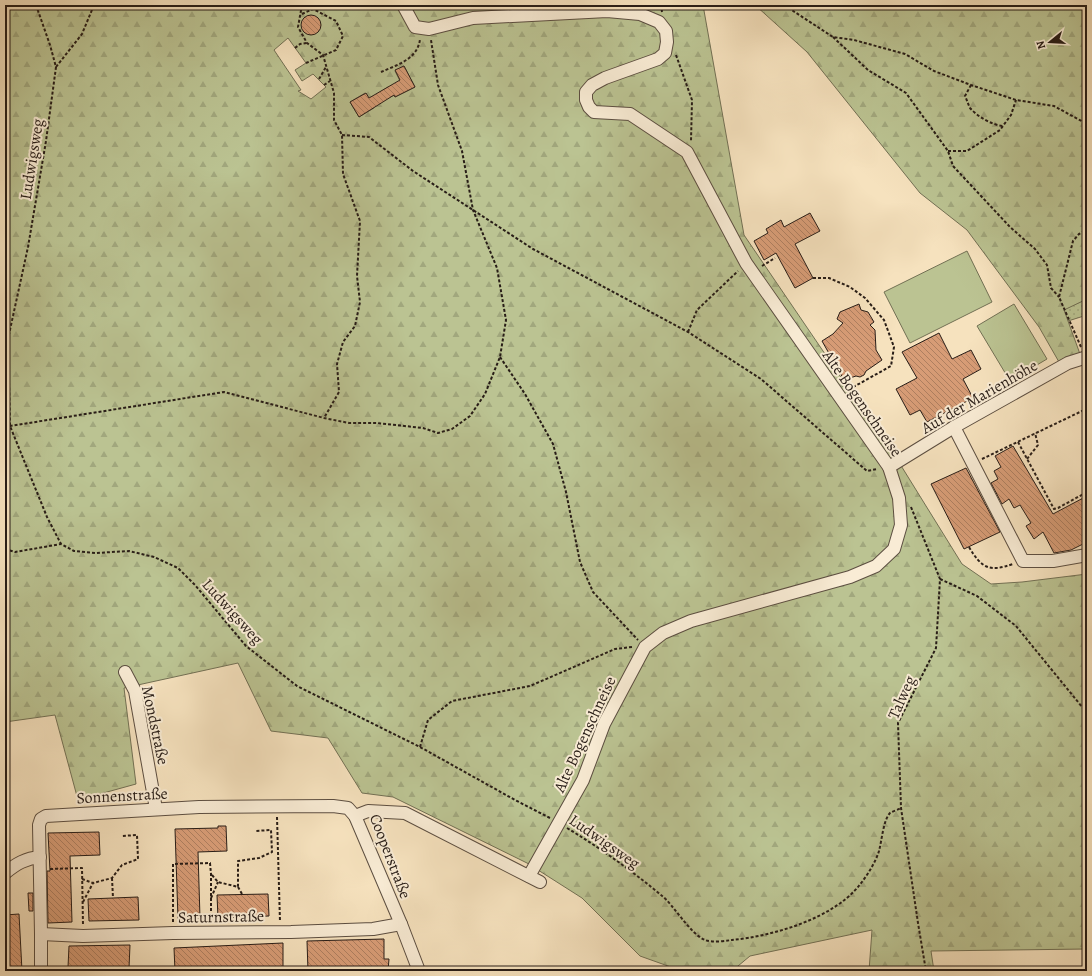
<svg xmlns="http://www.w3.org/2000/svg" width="1092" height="976" font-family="Alegreya,serif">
	<defs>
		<pattern id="grass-dots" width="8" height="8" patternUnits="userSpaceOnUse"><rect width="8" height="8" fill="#bbc392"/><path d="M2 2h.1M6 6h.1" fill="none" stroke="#a1a77d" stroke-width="1.8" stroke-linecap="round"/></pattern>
		<pattern id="forest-firs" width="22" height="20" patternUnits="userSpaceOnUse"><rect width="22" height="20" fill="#bbc392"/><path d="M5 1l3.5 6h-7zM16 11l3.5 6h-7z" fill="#a1a77d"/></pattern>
		<pattern id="building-back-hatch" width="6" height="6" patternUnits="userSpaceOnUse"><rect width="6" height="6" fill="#d79c76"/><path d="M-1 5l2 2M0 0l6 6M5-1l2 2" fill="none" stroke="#ae7f60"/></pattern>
	</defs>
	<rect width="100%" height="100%" fill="#f6e2be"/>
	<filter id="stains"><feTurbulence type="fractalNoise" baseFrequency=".005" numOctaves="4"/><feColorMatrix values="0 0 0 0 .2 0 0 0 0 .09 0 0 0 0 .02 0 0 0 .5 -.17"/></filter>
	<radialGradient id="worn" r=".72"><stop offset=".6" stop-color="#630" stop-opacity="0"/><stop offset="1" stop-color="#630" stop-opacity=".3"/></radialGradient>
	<!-- grass -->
	<path fill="url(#grass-dots)" stroke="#727054" d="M1087,299V315L1068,321L1064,309Z"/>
	<!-- forest -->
	<g fill="url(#forest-firs)" stroke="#727054" fill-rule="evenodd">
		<path d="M5,5H703L744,235L900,464L962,564L991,584L1022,582L1087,574V949L931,951L934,971H869L872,930L750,956L732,971H682L640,956L582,898L527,863L393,797L362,793L328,738L271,731L238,663L124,688L136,784L78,800L55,715L5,722ZM288,38L306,63L295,70L302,81L313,74L326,87L311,99L298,91L301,90L274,50ZM404,66L415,87L395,97L394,95L373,106L374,108L359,117L350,102L365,93L369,99L388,87L402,85L395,71Z"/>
		<path d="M755,5H1087V299L1064,310L1080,354L1059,362L1039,327L967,230L920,193L807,52Z"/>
	</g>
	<!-- park -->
	<g fill="#bbc392" stroke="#727054">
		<path d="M967,251L992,302L910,343L884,292Z"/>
		<path d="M1014,304L1047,359L1010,381L977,326Z"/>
	</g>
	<!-- building -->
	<g fill="url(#building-back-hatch)" stroke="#281d17">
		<circle cx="311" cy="25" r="10"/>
		<path d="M404,66L415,87L395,97L394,95L359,117L350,102L366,93L369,98L400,80L395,70Z"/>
		<path d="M810,213L820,231L795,244L813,278L795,288L776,253L764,260L754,241L768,233L766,229L781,220L784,227Z"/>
		<path d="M859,304L861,310L868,312L874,322L870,325L875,330L876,350L882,360L866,371L864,375L860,377L856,376L844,380L822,341L833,334L843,323L837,319L840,312Z"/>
		<path d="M939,333L952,359L971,350L981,369L963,379L973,398L927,422L920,410L910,415L896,389L917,378L902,352Z"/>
		<path d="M1013,446L1053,514L1087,496V542L1071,550L1054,553L1043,532L1034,539L1026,526L1031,523L1020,505L1014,508L1009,499L1002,504L991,483L998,479L994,471L1001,467L995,456Z"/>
		<path d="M966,468L1000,532L964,549L931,484Z"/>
		<path d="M218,826H226L227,851L198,852L200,918L178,919L175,829L218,828Z"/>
		<path d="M99,832L100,855L70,856L72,922L48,923L47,871H50L48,833Z"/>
		<path d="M28,893H33V911H29Z"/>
		<path d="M268,894L269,916L218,918L217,895Z"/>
		<path d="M138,897L139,920L89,921L88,899Z"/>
		<path d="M19,914L22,971H5V915Z"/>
		<path d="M384,939V959H389L388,971H361V969L308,971L307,941Z"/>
		<path d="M283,943V971H175L174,948Z"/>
		<path d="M130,945L129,968L68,967L69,946Z"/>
	</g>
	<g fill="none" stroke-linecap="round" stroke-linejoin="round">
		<!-- minor casing -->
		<g stroke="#5c4e41" stroke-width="14">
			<g id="minor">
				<path d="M403,5L415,27L429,29L473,18L607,11L640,14L659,22L666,31L667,42L665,53L658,59L605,78L592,85L586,92V100L589,107L594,112L630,114L687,152L746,263L889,467L899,498L901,525L894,549L876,566L850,577L691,621L663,633L645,647L604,724L583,780L529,876"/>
				<path d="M954,427L1023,561H1053L1087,555"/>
				<path d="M889,467L954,427L1068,363L1087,357"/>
				<path d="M125,672L135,691L156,809"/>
				<path d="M355,816L368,811L405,813L540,882"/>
				<path d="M5,873C16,864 26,858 40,857"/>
				<path d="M41,934L83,936L173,933L291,932L373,929L401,924"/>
				<path d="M41,971V934L39,825L41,819L46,816L199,807L333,806L348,808L355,816L401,924L419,971"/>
			</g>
		</g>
		<!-- path -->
		<g stroke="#281d17" stroke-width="2" stroke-dasharray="3 2" stroke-linecap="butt">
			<path d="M36,5L50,45L56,67L46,141L28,247L8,339L10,426L47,517L61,544L74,551L96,553L129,551L154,557L178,568L195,585L246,646L297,686L420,747L515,800L550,818"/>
			<path d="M302,5L298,27L307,43L323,55L334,93V120L342,135L343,174L360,221L357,276L360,302L355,326L343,342L337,364L339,392L324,418"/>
			<path d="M661,5L662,12"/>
			<path d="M784,5L833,37L854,40L905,54L934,71L971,85L1016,100L1054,106L1087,124"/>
			<path d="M302,14L313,9L336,21L343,36L336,50L306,63"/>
			<path d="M833,37L868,70L906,93L948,151L953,166L1010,227L1035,249L1047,265L1051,288L1059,297"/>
			<path d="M295,48L300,44L307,43"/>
			<path d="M676,55L692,100L691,141"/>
			<path d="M56,67L82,34L94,5"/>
			<path d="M381,72C397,65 418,59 420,39"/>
			<path d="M319,79L326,67"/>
			<path d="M324,85L330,81"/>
			<path d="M971,85L965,96C967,100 968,104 970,108C978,117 992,125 1003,126"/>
			<path d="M342,135L369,137L413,171L533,249L688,332L761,379L867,471L877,469"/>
			<path d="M948,151H967L1000,130L1011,115L1016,100"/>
			<path d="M762,266L775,258"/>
			<path d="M813,278H829L850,287L865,298L884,320L894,347L891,366L848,390"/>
			<path d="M688,332L697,310L738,271"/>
			<path d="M1081,347L1059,297L1073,241L1079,234L1087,230"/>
			<path d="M500,357L525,394L553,444L566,492L580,562L593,592L638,640"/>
			<path d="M5,424L10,426L224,392L324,418L349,423H377L423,428L438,433L452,429L470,416L485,394L500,357L506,320L497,268L473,210L462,151L438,85L431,40"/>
			<path d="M1018,442L1054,509L1058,508L1087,492"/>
			<path d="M982,459L1084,410L1087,415"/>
			<path d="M1027,459L1038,445L1035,433"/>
			<path d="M911,507L940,579L936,648L898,723L901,808L918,923L926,971"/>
			<path d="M969,547C982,569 990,572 1013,564"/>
			<path d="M5,549L15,552L61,544"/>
			<path d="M940,579L977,596L1016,626L1087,713"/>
			<path d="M420,747L428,720L452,701L530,686L615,649L632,647"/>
			<path d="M277,817L280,922"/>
			<path d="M567,828C600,848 631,870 661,895C674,905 690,934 705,940C713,943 724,941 732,940C773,936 831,919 858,887C866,877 875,864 879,851C882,840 883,821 890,813C893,811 898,810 901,808"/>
			<path d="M50,869L82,868L83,925"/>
			<path d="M212,875L218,882L238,887V861L259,858L272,852L271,830L255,831"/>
			<path d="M112,878L113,898"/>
			<path d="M82,879L93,883L112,878L122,865L138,859L137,835L122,836"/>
			<path d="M238,887L242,894"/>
			<path d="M211,898L218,882"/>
			<path d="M83,902L93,883"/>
			<path d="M173,922V864L210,863L211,874V922"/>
		</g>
		<!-- minor -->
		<use href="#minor" stroke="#f9ecd5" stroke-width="12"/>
	</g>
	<g text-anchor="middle" stroke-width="4" stroke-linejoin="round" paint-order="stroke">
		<!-- street labels -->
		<g font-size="16" fill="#281d17" stroke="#f9ecd5">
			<text transform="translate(31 159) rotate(-81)" y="6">Ludwigsweg</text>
			<text transform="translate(979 396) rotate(-30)" y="6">Auf der Marienhöhe</text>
			<text transform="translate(863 403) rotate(55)" y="6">Alte Bogenschneise</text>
			<text transform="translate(233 611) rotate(48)" y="6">Ludwigsweg</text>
			<text transform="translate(901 697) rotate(-66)" y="6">Talweg</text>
			<text transform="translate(156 725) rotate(78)" y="6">Mondstraße</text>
			<text transform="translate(584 734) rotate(-65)" y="6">Alte Bogenschneise</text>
			<text transform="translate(122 795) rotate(-3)" y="6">Sonnenstraße</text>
			<text transform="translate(605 841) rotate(35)" y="6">Ludwigsweg</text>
			<text transform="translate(391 856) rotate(69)" y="6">Cooperstraße</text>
			<text transform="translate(221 916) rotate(-1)" y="6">Saturnstraße</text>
		</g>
	</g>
	<!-- margin -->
	<rect width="1092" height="976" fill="none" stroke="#f6e2be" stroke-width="20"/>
	<rect x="6" y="6" width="1080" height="964" fill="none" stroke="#281d17" stroke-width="2"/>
	<rect x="10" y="10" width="1072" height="956" fill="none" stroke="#281d17"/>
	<!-- north arrow -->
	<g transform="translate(1050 42) rotate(252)" stroke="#f9ecd5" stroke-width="3" paint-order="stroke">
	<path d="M0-3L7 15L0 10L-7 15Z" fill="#281d17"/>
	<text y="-6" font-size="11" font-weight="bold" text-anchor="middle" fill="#281d17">N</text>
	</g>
	<rect width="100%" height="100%" filter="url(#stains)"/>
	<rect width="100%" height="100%" fill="url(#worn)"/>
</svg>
